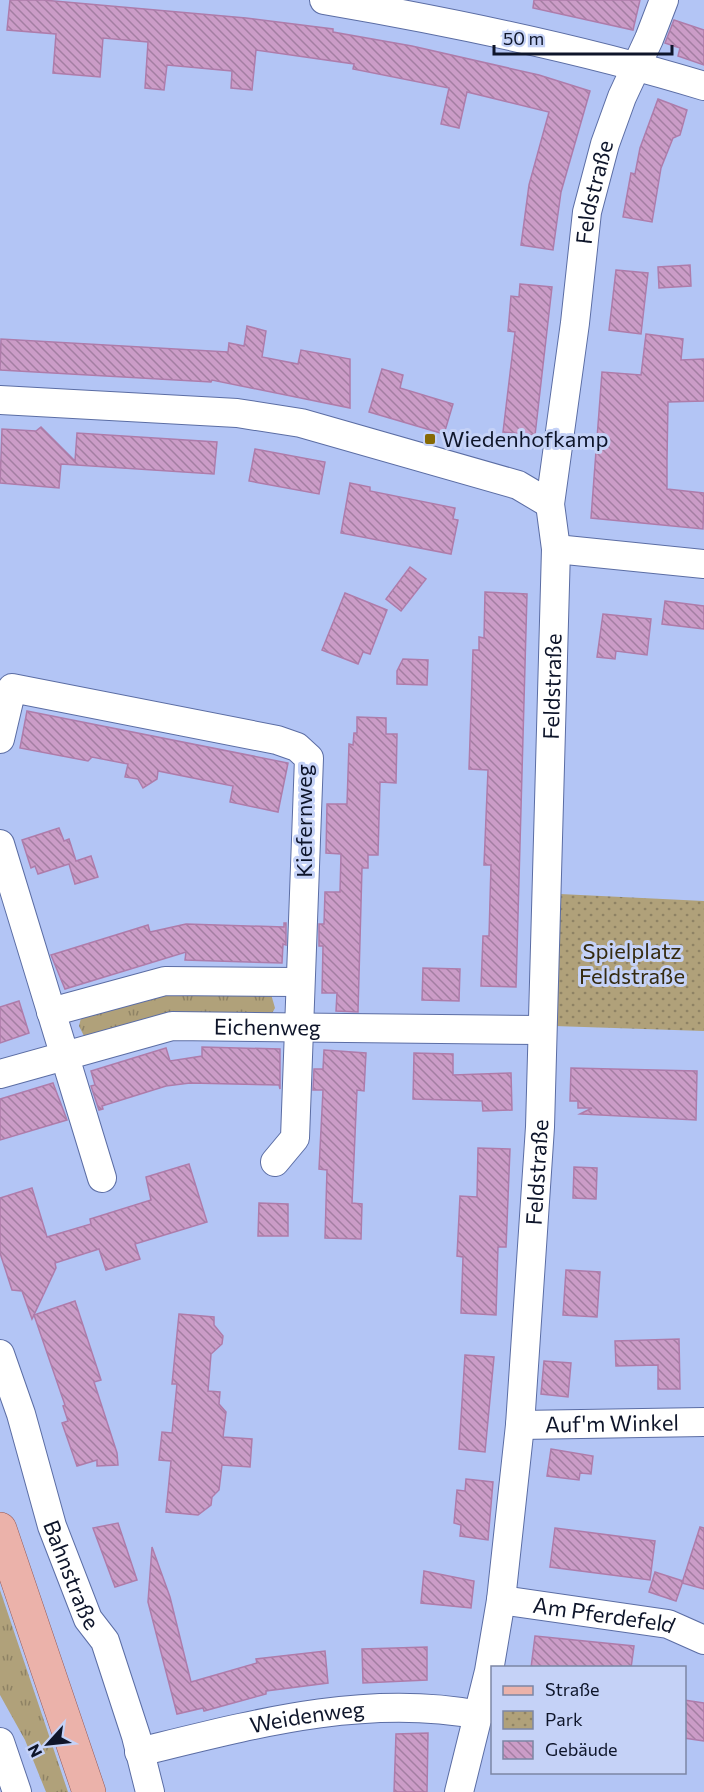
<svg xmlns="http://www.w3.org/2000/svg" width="704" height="1792" font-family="Commissioner,sans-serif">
	<defs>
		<pattern id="grass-tufts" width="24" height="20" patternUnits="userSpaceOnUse" patternTransform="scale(1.5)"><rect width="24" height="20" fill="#b0a17a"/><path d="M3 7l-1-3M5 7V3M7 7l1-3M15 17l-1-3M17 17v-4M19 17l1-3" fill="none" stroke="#8e8264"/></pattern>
		<pattern id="park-dots" width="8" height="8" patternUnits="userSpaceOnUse" patternTransform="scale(1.5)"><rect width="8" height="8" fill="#b0a17a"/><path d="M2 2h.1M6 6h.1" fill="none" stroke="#8e8264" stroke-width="1.8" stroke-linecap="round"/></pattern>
		<pattern id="building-back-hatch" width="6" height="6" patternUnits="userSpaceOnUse" patternTransform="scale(1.5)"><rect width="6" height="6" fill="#cb9cc7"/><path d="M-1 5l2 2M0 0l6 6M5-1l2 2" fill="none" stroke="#a37ea2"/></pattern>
	</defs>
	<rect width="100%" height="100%" fill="#b3c5f5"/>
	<!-- grass -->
	<g fill="url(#grass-tufts)">
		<path d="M152,989L271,994L275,1008L271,1015L84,1036L79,1026L82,1014Z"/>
		<path d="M0,1590L68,1792H46L25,1740L0,1695Z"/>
	</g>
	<!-- park -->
	<path fill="url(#park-dots)" d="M560,894L704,901V1031L554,1026Z"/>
	<!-- building -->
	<g fill="url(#building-back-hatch)" stroke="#ae7caa" stroke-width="1.5">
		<path d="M10,0H43L246,18L333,29V32L412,46L539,75L590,91L561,192L553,250L521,245L529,185L549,112L467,92L459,128L441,124L449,88L353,69L354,64L256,50L252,90L231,88L232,71L167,65L164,90L145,88L148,42L103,38L100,77L53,73L56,34L7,30Z"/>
		<path d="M534,0H640L633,30L533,8Z"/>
		<path d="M674,20L704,30V65L678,56L680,48L665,43Z"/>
		<path d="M658,99L687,110L680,135L673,138L661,168L652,222L623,217L631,173L635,174L640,148Z"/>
		<path d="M690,265L691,286L659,288L658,267Z"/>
		<path d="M616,270L648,273L641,334L609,330Z"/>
		<path d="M520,284L552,287L535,435L503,432L515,332L508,331L511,296L519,297Z"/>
		<path d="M247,326L266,331L262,357L298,364L301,350L350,359V408L212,380L211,382L0,370L1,339L228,352L229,343L244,346Z"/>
		<path d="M646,334L683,339L681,360L704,359V401L668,402L667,459V489L704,493L703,529L591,518L602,372L641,375Z"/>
		<path d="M382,369L403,375L400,388L453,404L444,434L369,412Z"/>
		<path d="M41,427L75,461L77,433L217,442L214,474L61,464L59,488L0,483L2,429L36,431Z"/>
		<path d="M255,449L325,462L319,494L249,481Z"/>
		<path d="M350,483L370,487V491L455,508L453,519L458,520L451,554L341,533Z"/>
		<path d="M410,567L426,579L401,611L386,599Z"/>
		<path d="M485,592L527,594L516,987L481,986L483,936H489L491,865H484L488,770L469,769L473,650H479V637L484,638Z"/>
		<path d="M345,593L387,610L370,654L363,652L358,664L322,650Z"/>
		<path d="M665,601L704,606V629L662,624Z"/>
		<path d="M603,614L651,619L647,655L616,651L615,659L597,657Z"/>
		<path d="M403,659L428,660L427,685L397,684V671Z"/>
		<path d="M27,711L288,763L278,812L230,802L233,786L158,771L157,779L143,788L138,779L125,777L128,764L92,757L88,761L20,748Z"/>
		<path d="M357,717L386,718V734H397L396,783L380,782L378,855H368V868H362L358,1012L336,1011L337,993H322L323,946H319V924H324L325,892H340L341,854L326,853L327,804H347L349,744L353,745L354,733H357Z"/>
		<path d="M59,828L64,841L69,839L76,861L91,856L98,877L75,884L69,864L38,874L35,866L31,868L22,840Z"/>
		<path d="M284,923H286V945L283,944L282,963L185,960L186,952L65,989L51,955L148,925L150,932L186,924L284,927Z"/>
		<path d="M423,968L460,969L459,1001L422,1000Z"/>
		<path d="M19,1001L29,1033L0,1043V1007Z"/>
		<path d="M202,1047L280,1049V1089L279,1085L190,1083L166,1086L102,1106L103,1109L99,1110L91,1086L95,1085L91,1071L166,1048L170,1061L202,1056Z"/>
		<path d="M324,1050L366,1053L364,1091L357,1090L352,1203L362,1204L361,1239L325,1238L327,1170L319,1169L323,1090H313L314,1069H323Z"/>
		<path d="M414,1053L453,1054V1075L511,1073L512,1110L483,1111L482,1101L413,1099Z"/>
		<path d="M571,1068L697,1071L696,1120L580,1114L592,1108H578V1101H570Z"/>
		<path d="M53,1083L67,1120L0,1140V1099Z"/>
		<path d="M478,1148L510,1149L506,1247H498L496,1315L461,1313L463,1257L457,1256L460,1196L477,1197Z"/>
		<path d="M189,1164L207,1222L135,1244L140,1259L106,1270L99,1249L55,1263L56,1268L32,1319L22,1291L12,1290L0,1253V1198L32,1188L47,1237L91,1224L90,1219L151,1200L146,1177Z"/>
		<path d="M574,1167L597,1168L596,1199L573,1198Z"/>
		<path d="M259,1203L288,1204V1236H258Z"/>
		<path d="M566,1270L600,1272L597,1317L563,1315Z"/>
		<path d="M75,1301L101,1380L94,1382L117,1453L118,1465L97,1466V1460L77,1466L62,1423L68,1421L63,1406L65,1405L34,1315Z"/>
		<path d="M179,1314L214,1317V1325L223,1336L222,1344L211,1354L208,1391L220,1392L219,1404L226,1412L223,1437L252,1439L250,1467L222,1465L219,1490L212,1497L211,1505L198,1515L166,1512L171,1461L159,1460L162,1432L172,1433L177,1384H172Z"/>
		<path d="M679,1339L680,1389H658V1365L616,1366L615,1341Z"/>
		<path d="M465,1355L494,1357L485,1452L459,1449Z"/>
		<path d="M544,1361L571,1363L568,1397L541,1394Z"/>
		<path d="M551,1449L593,1456L591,1474L580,1473L579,1480L547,1476Z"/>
		<path d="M466,1479L493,1482L488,1540L460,1536L461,1525L454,1523L457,1490L465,1491Z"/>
		<path d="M118,1523L137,1580L115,1587L93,1528Z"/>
		<path d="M700,1527L704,1528V1589L682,1583Z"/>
		<path d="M555,1528L655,1541L650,1580L550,1567Z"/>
		<path d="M152,1547L170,1597L191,1682L257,1663L256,1659L325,1651L328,1683L266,1691V1694L204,1711L203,1708L177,1714L148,1602Z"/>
		<path d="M424,1571L474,1581L471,1608L421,1603Z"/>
		<path d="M655,1572L683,1581L676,1601L649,1592Z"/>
		<path d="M535,1636L634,1646L631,1668H531Z"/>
		<path d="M427,1647V1680L363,1683L362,1649Z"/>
		<path d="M684,1700L704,1703V1741L684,1738Z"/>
		<path d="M428,1733L427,1792H394L396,1734Z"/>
	</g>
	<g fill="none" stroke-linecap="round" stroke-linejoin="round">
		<!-- minor casing -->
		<g stroke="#5b6da4" stroke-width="30">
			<g id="minor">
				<path d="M324,0C452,22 580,48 704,86"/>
				<path d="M0,400L237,413L301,423L518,485L550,504"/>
				<path d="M556,549L704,564"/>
				<path d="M0,739L12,688L277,740L297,747L309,758L295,1138L275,1162"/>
				<path d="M0,844L102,1178"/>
				<path d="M51,1012L165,981L300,982"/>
				<path id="s1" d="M0,1074L172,1026L542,1030"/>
				<path id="s2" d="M0,1354L21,1414L52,1526L88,1619L105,1641L136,1736L150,1792"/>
				<path id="s3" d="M520,1425L704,1422"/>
				<path id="s4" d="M501,1600L668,1624L704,1640"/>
				<path d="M0,1742L17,1792"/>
				<path id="s5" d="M139,1752C250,1725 365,1693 479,1715"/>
				<path id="s6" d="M459,1792L489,1671L501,1600L520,1425L540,1127L556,549L550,504L575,323L587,212L605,144L622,97L649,39L664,0"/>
			</g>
		</g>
		<!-- major casing -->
		<g stroke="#955a58" stroke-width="34">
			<path id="major" d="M0,1529L89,1792"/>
		</g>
		<!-- minor -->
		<use href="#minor" stroke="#fff" stroke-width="28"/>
		<!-- major -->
		<use href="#major" stroke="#ebb2aa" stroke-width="33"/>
	</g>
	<!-- markers -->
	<rect fill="#866904" stroke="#c5d2f7" stroke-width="2" x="424" y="433" width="12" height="12" rx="3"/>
	<g text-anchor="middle" stroke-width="6" stroke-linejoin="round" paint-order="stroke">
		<!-- street labels -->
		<g font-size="22" fill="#0e152a" stroke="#c5d2f7">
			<text dy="8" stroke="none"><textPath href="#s6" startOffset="1610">Feldstraße</textPath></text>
			<text dy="8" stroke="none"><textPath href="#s6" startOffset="1112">Feldstraße</textPath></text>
			<text transform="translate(304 821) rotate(-90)" y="8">Kiefernweg</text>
			<text dy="8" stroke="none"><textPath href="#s1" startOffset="274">Eichenweg</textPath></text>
			<text dy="8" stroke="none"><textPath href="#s6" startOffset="626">Feldstraße</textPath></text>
			<text dy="8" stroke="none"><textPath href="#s3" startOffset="92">Auf'm Winkel</textPath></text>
			<text dy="8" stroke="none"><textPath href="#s2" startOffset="232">Bahnstraße</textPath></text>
			<text dy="8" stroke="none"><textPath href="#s4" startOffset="104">Am Pferdefeld</textPath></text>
			<text dy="8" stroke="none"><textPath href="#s5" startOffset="172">Weidenweg</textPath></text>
		</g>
		<!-- poi labels -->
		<g font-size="22" fill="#0e152a" stroke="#c5d2f7" text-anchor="start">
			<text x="442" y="447">Wiedenhofkamp</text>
		</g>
		<!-- park labels -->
		<g font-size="22" fill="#352b10" stroke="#c5d2f7">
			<text x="632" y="959">Spielplatz<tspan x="632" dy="25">Feldstraße</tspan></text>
		</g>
	</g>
	<!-- legend -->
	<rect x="491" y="1666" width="195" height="108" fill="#c5d2f7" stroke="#7c86a5" stroke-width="1.5"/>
	<rect x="503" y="1686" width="30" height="9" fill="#ebb2aa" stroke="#7c86a5" stroke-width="1.5"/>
	<text x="545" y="1696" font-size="18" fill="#0e152a">Straße</text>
	<rect x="503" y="1711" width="30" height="18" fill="url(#park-dots)" stroke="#7c86a5" stroke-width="1.5"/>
	<text x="545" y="1726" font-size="18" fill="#0e152a">Park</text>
	<rect x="503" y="1741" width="30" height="18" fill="url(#building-back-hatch)" stroke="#7c86a5" stroke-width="1.5"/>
	<text x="545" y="1756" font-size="18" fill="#0e152a">Gebäude</text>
	<!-- north arrow -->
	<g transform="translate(48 1744) rotate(243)" stroke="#c5d2f7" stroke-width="4.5" paint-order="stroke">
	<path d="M0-4.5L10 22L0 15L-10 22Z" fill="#0e152a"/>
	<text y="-9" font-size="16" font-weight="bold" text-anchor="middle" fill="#0e152a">N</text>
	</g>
	<!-- scale -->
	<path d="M494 45v9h178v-9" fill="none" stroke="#0e152a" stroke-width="3"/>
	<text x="503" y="45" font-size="18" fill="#0e152a" stroke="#c5d2f7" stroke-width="4.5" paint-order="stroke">50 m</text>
</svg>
